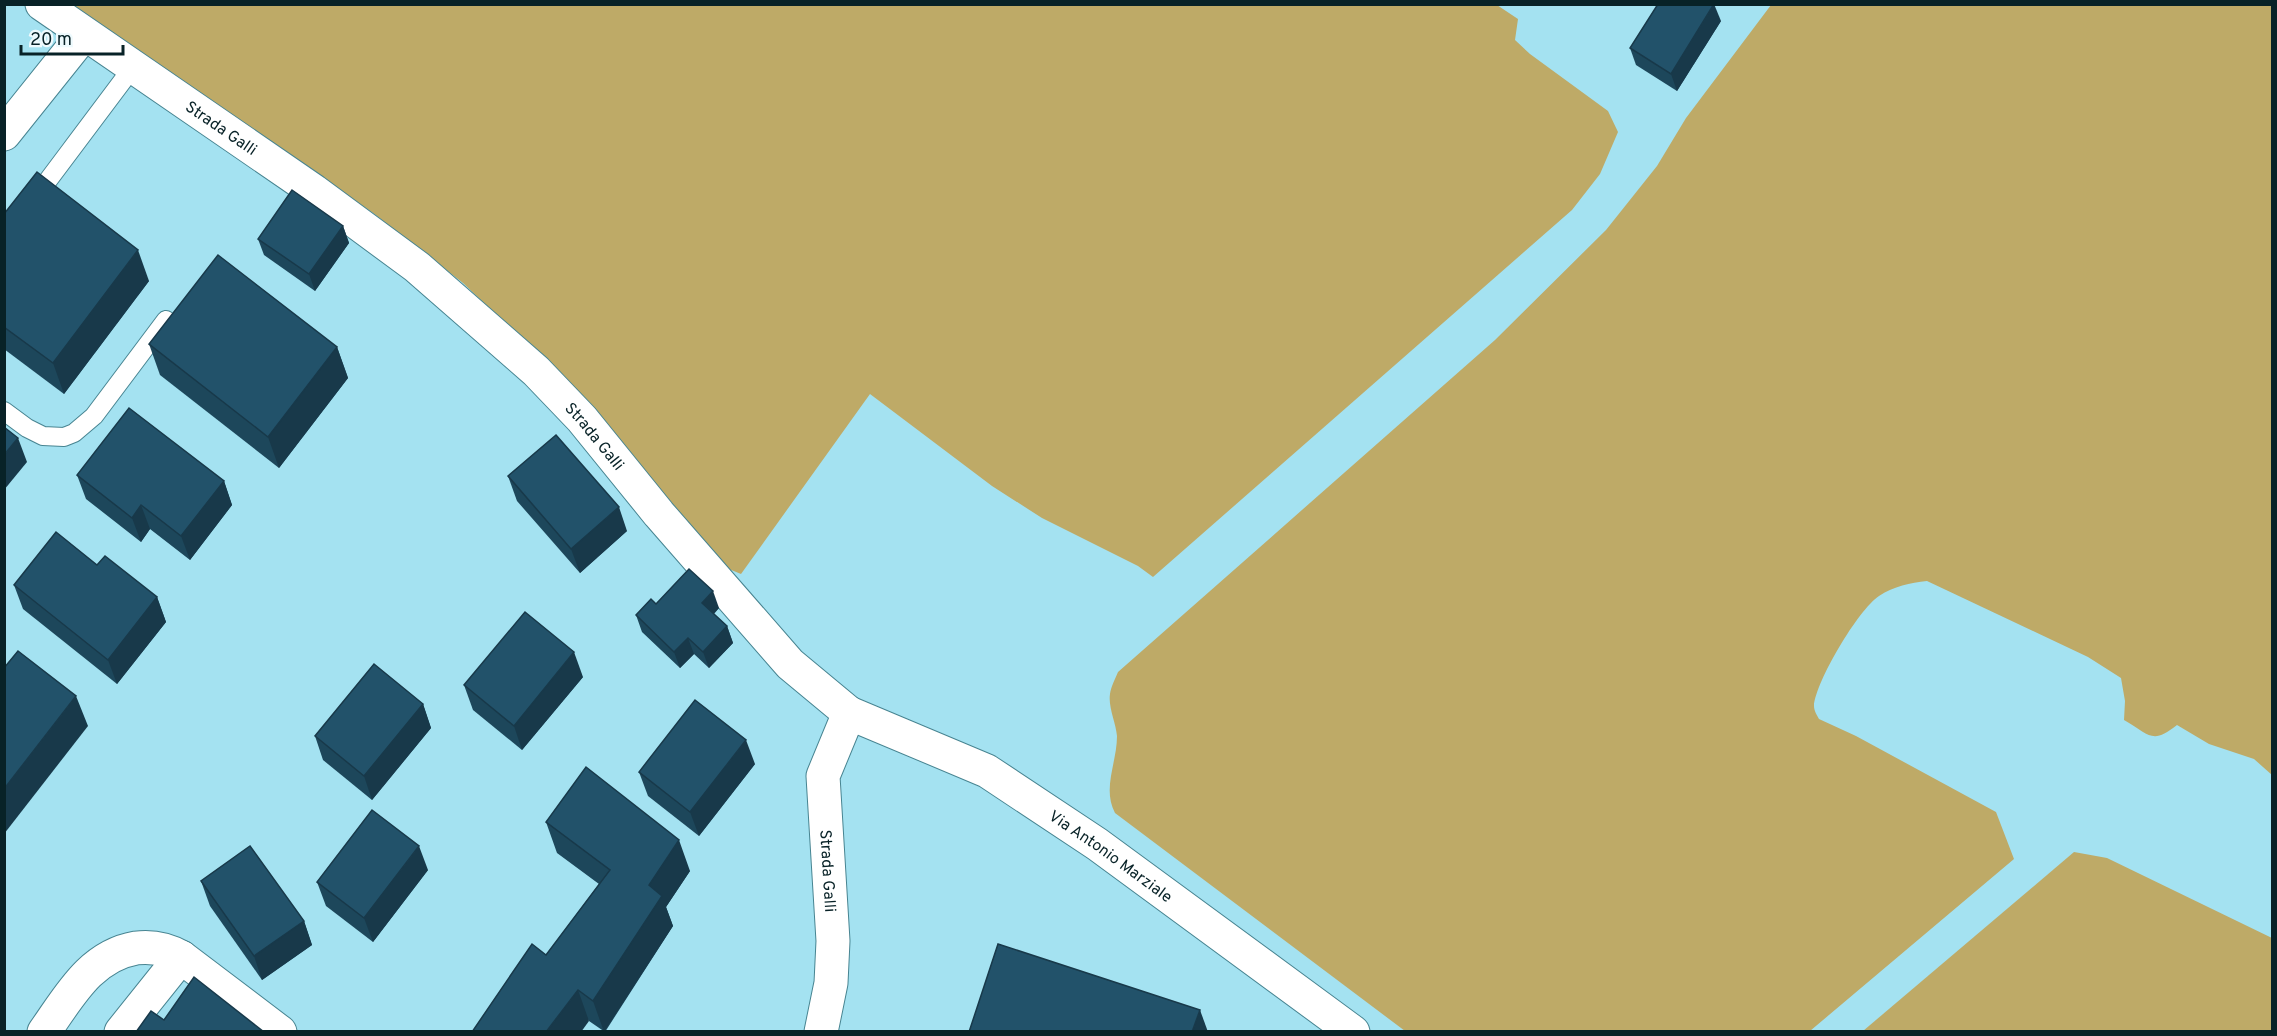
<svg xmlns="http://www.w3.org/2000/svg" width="2277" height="1036" font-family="Overpass,sans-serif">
	<rect width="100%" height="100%" fill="#a4e2f1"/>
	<!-- green -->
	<g fill="#beaa67">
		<path d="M72,5H1497L1518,19L1515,40L1530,54L1608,111L1618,132L1600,174L1572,210L1153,577L1138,566L1042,518L992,486L870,394L741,574L724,567L537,354L463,283L373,213Z"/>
		<path d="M1771,5H2272V775L2254,759L2209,744L2177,725C2152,745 2150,735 2124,720L2125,701L2121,678L2088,657L1927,581C1910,583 1894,586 1879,596C1858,610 1816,681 1814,706C1814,711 1817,715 1819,719L1856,736L1996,812L2014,859L1810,1031H1405L1115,813C1102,788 1117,763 1117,736C1116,723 1108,707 1110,694C1111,687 1115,679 1118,672L1495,340L1606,230L1657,166L1686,118Z"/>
		<path d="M2074,852L2107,858L2272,938V1031H1863Z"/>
	</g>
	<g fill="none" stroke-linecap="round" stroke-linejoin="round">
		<!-- service casing -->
		<g stroke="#478491" stroke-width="20">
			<g id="service">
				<path d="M4,239L133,67"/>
				<path d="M4,411L27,428L43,436L64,437L74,433L94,416L166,320"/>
			</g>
		</g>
		<!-- minor casing -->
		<g stroke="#478491" stroke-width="35">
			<g id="minor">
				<path id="s1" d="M42,4L314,191L417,267L536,371L582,419L659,514L790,664L849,713L823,776L833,941L831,983L821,1032"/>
				<path d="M4,134L84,34"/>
				<path id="s2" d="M849,713L987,771L1097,844L1353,1032"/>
				<path d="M44,1032C69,997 90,956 136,948C152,946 167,949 181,957L280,1032"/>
				<path d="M121,1032L181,957"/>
			</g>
		</g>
		<!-- service -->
		<use href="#service" stroke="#fff" stroke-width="18"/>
		<!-- minor -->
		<use href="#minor" stroke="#fff" stroke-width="33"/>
	</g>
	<!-- wall -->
	<g fill="#1d475b">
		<path d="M1721,21L1677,91L1636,65L1630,48Z"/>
		<path d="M4,214L149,281L64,394L4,349Z"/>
		<path d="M343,226L349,243L315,291L264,255L258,239Z"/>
		<path d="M149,344L337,347L348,378L279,468L160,375Z"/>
		<path d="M77,475L224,481L232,505L190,560L150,529L141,542L86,499Z"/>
		<path d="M508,476L627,531L580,573L517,501Z"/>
		<path d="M97,565L157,597L166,622L117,684L23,609L14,585Z"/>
		<path d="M719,608L714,614L727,626L733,643L709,668L694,654L680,668L642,632L636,615Z"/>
		<path d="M583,677L522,750L473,710L464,685Z"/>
		<path d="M423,704L431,728L372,800L323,760L315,736Z"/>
		<path d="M755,764L699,836L648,796L639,772Z"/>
		<path d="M546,822L690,871L666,907L673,926L605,1032L589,1021L546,955L599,884L557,853Z"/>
		<path d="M428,870L373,942L326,906L317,882Z"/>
		<path d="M201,881L304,921L312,945L262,980L210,906Z"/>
	</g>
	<!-- shaded-wall -->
	<g fill="#18394a">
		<path d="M1714,4L1721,21L1677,91L1671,74Z"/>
		<path d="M343,226L349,243L315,291L309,274Z"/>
		<path d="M138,250L149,281L64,394L53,363Z"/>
		<path d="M337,347L348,378L279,468L268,437Z"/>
		<path d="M18,438L27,462L4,490V455Z"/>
		<path d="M224,481L232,505L190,560L181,536Z"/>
		<path d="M141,505L150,529L141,542L132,518Z"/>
		<path d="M619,507L627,531L580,573L571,549Z"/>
		<path d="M713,591L719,608L708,619L702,603Z"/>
		<path d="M157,597L166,622L117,684L108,660Z"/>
		<path d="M727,626L733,643L709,668L703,652Z"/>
		<path d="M688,638L694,654L680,668L674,652Z"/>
		<path d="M574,652L583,677L522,750L514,726Z"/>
		<path d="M76,696L88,726L4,834V789Z"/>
		<path d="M423,704L431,728L372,800L364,776Z"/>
		<path d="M746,740L755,764L699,836L690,812Z"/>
		<path d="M679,840L690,871L666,907L673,926L604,1032L593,1001L649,885Z"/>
		<path d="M419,846L428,870L373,942L364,918Z"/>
		<path d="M304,921L312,945L262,980L254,956Z"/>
		<path d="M578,990L589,1021L581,1032H546Z"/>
		<path d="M1200,1010L1208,1032H1192Z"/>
	</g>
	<!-- building -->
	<g fill="#22526a" stroke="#18394a" stroke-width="1.5">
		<path d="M1658,4H1714L1671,74L1630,48Z"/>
		<path d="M37,172L138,250L53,363L4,327V214Z"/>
		<path d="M292,190L343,226L309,274L258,239Z"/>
		<path d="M218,255L337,347L268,437L149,344Z"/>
		<path d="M129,408L224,481L181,536L141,505L132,518L77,475Z"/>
		<path d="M4,427L18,438L4,455Z"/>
		<path d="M556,435L619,507L571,549L508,476Z"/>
		<path d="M56,532L97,565L105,556L157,597L108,660L14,585Z"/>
		<path d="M689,569L713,591L702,603L727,626L703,652L688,638L674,652L636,615L651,599L656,604Z"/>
		<path d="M525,612L574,652L514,726L464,685Z"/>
		<path d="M18,651L76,696L4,789V668Z"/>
		<path d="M374,664L423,704L364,776L315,736Z"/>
		<path d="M695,700L746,740L690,812L639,772Z"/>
		<path d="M586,767L679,840L649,885L662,896L593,1001L578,990L546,1032H472L532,944L546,955L610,870L546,822Z"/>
		<path d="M372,810L419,846L364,918L317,882Z"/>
		<path d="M250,846L304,921L254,956L201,881Z"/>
		<path d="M998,944L1200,1010L1192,1032H969Z"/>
		<path d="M194,977L264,1032H136L151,1011L164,1020Z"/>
	</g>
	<g text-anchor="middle" stroke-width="6" stroke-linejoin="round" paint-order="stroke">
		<!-- street labels -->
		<g font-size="16" fill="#082227" stroke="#eefafd">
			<text dy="6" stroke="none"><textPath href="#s1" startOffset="218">Strada Galli</textPath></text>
			<text dy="6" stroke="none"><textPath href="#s1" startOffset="704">Strada Galli</textPath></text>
			<text dy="6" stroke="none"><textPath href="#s2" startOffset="300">Via Antonio Marziale</textPath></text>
			<text dy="6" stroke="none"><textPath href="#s1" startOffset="1244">Strada Galli</textPath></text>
		</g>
	</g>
	<!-- border -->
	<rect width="2277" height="1036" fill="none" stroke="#082227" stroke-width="12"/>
	<!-- scale -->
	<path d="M21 45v9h102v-9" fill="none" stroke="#082227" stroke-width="3"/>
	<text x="30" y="45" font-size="18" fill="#082227" stroke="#eefafd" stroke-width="4.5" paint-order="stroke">20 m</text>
</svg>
